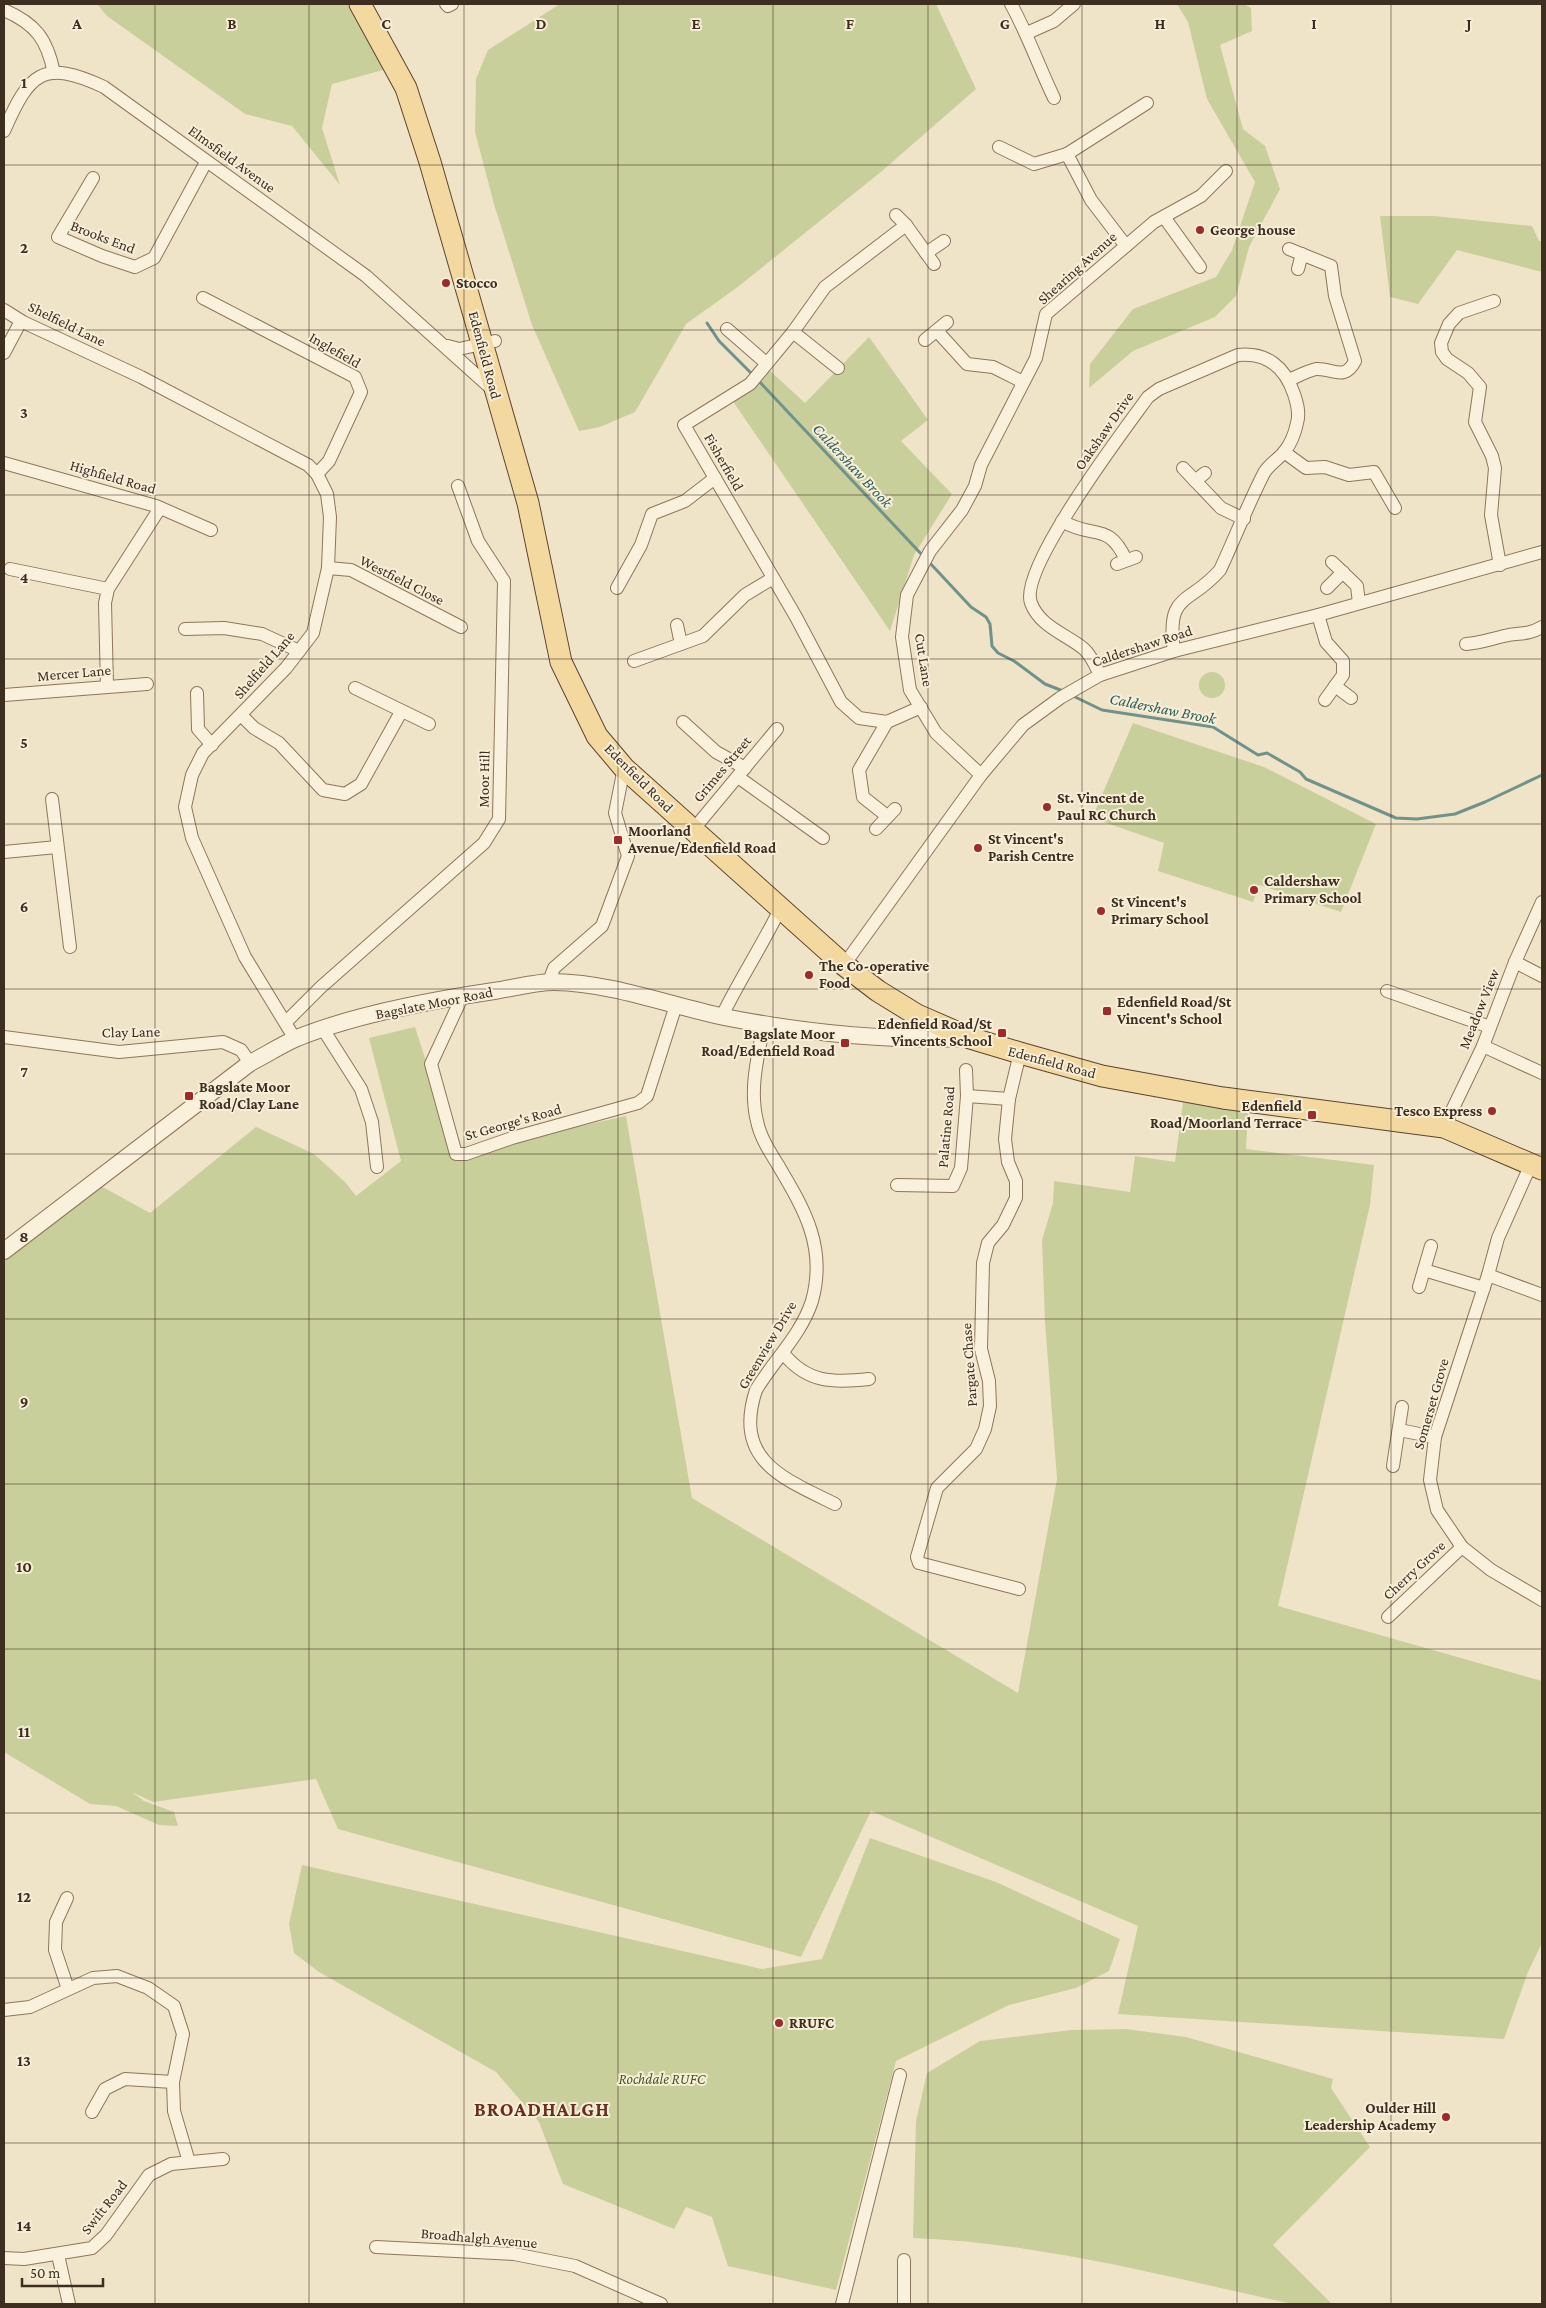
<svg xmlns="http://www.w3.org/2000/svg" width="1546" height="2308" font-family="'Crimson Pro',serif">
	<rect width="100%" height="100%" fill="#f0e4c8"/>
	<!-- green -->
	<g fill="#c9cf9b">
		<path d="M97,4H351L383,70L332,84L322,128L340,185L292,126L245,114L107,16Z"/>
		<path d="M560,4H936L976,89L882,171L739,286L686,324L635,412L600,427L579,431L532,325L494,204L475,132L476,79L488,50Z"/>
		<path d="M1177,4H1244L1251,8L1252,31L1220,45L1243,129L1265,146L1280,189L1249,247L1236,296L1215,317L1133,351L1089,388L1090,364L1133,309L1216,277L1232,250L1255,182L1207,99L1188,22Z"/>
		<path d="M1380,216H1434L1532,226L1539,241H1542V272L1457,250L1418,304L1390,297Z"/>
		<path d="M869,337L928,420L901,441L952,494L914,555L890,631L730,397L768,369L805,403Z"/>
		<circle cx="1212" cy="685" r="13"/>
		<path d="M1133,723L1264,767L1376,824L1341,912L1259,885L1253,902L1158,871L1164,843L1092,818Z"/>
		<path d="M415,1027L457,1159L516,1140L626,1116L692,1498L1018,1693L1057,1479L1045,1322L1042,1240L1053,1203L1054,1181L1130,1192L1135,1156L1175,1162L1183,1102L1248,1111L1246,1149L1374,1165L1370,1205L1278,1606L1542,1681V1943L1528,1972L1504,2039L1118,2014L1138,1926L871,1811L801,1957L338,1829L316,1779L153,1802L132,1792L144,1801L174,1812L178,1826L159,1825L116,1806L90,1804L4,1752V1258L101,1186L150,1213L256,1127L314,1154L345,1182L356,1196L401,1161L369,1038Z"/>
		<path d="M870,1838L996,1882L1120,1939L1109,1971L1076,1988L1009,2005L896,2061L836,2290L728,2266L712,2217L686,2207L674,2229L563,2184L539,2122L496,2072L319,1972L294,1953L289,1924L302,1865L762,1969L822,1959Z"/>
		<path d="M1126,2029L1186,2037L1333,2079L1331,2088L1370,2147L1273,2245L1332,2304H1293C1167,2277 1042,2243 913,2238L916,2121L927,2073L980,2041L1071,2030Z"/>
	</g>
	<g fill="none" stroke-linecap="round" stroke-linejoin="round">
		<!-- stream -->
		<g stroke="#6f938a" stroke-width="3">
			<path d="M707,323L719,341L753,375"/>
			<path d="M757,379L924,557"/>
			<path d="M928,561L971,607L986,617L990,624L992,646L998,653L1014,661L1045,684L1063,691"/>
			<path d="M1071,695L1102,710L1213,727L1258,755L1267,753L1300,772L1306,779L1396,818L1417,819L1455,814L1485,802L1542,775"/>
		</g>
		<!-- minor casing -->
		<g stroke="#8d765c" stroke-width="14">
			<g id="minor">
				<path d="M446,4L448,6L452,4"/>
				<path d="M1011,4C1028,35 1039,67 1054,98"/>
				<path d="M4,10C36,24 47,39 54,73"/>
				<path d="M1027,33L1054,21L1074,4"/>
				<path d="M4,131C29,74 42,58 104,87L366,276L493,390"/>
				<path d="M999,147L1034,164L1067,154"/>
				<path d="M93,178L58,237L102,256L135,267L154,258L206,162"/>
				<path d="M896,215L906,225"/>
				<path d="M1164,217L1200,267"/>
				<path d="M1126,246L1091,200L1067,154L1147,103"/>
				<path d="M1289,249L1331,266L1335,296L1355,361C1344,382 1333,368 1316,369C1307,371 1298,376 1289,380"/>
				<path d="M926,253L944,241"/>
				<path d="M1298,269L1302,254"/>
				<path d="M203,298L355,377L361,392L329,461L317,474"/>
				<path d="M1494,301L1459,313L1449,324L1441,343L1442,352L1447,359L1468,373L1480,387L1475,422L1492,456L1495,468L1491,515L1500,565"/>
				<path d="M4,310L23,322L141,377L308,465L317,474L327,494L330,517L328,568L313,633L286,668L203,753L192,775L185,807L192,838L245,957L295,1039"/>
				<path d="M727,329L766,363"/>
				<path d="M937,331L967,364L993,367L1023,382"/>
				<path d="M793,332L838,368"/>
				<path d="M925,340L947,322"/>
				<path d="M448,346L459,349L495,341"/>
				<path d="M4,353L21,321"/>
				<path d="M1284,452L1306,468L1325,467L1349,475L1374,472L1395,508"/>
				<path d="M4,463L156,506L211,530"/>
				<path d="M1183,468L1221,508L1244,519"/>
				<path d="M1195,481L1205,473"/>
				<path d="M1062,521C1094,540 1108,521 1126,560"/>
				<path d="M1332,562L1357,586L1359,603"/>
				<path d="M1117,564L1136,557"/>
				<path d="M328,568L351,570L461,627"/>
				<path d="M10,569L108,589"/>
				<path d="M617,588L641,545L652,514L685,501L715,478"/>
				<path d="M1327,588L1343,572"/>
				<path d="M1318,615L1326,642L1343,661V675L1325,700"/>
				<path d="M677,625L681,644"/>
				<path d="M185,629L224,628L262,634L299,651"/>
				<path d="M1466,644C1480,643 1491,639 1504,636C1520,632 1526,636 1542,627"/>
				<path d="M634,661L703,636L745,595L773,578"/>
				<path d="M1100,675C1096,667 1091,655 1084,649C1066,634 1040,627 1031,603C1018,569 1125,429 1148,397L1159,389L1238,355C1267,352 1285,367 1294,394C1297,403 1300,413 1297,423C1295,433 1291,443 1285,451C1279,459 1269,464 1264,473C1248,504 1235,538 1220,570C1189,606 1166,591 1174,651"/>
				<path d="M107,686L105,603L108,589L160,508"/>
				<path d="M1335,686L1351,698"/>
				<path d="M355,688L429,724"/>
				<path d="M197,693L198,729L212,745"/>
				<path d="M4,695L147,684"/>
				<path d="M921,707L887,722L859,718L841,702L796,617L684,425L750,384L793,332L825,287L906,225L934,264"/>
				<path d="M242,716L254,728L279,743L323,790L345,794L361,784L401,712"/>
				<path d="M683,722L716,752L745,768"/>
				<path d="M887,722L859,770L863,797L887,816"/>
				<path d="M981,775L936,733L910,690L902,637L907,595L930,551L962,510L975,486L981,465L1036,358L1046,314L1154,222L1201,196L1226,171"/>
				<path d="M738,777L823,838"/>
				<path d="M52,799L70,947"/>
				<path d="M876,829L895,809"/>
				<path d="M693,830L777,729"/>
				<path d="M4,852L57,847"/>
				<path d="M1515,962L1542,976"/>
				<path d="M844,965L981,775L1023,725L1060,698L1100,675L1174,651L1318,615L1542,552"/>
				<path d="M553,982L551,976L554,968L602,926L628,856L615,813L624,768"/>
				<path d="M1387,991L1490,1027"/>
				<path d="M463,995L431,1064L456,1154H466L512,1138L638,1103L647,1096L676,1005"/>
				<path d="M722,1016C740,979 762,946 780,909"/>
				<path d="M286,1022L321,987L484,843L499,819L504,581L478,541L458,486"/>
				<path d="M764,1024C758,1056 749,1089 757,1121C760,1137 770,1152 778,1165C804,1209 827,1247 812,1301C801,1335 774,1360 756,1390C733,1460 782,1478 835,1504"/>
				<path d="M323,1029L361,1089L372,1122L377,1167"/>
				<path d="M4,1037L119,1052L223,1042L241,1050L250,1063"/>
				<path d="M1483,1046L1542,1073"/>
				<path d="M967,1096L1009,1099"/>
				<path d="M1444,1127L1483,1046L1515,962L1542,902"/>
				<path d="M1531,1164L1498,1238L1488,1275L1435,1437L1430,1480L1437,1510L1462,1547L1491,1570L1542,1600"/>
				<path d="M897,1185L953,1186L961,1168L967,1096L966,1070"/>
				<path d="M1424,1270L1484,1288"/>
				<path d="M1488,1275L1542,1295"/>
				<path d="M1419,1287L1431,1246"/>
				<path d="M783,1353C807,1383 833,1383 869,1379"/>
				<path d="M1399,1430L1435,1437"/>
				<path d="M1393,1466L1402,1407"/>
				<path d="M1019,1589L919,1563L917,1557L937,1488L976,1449L985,1429L990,1406L989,1381L981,1349L983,1263L988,1243L1003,1225L1016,1198V1181L1008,1162L1005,1139L1009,1099L1020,1053"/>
				<path d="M1388,1617L1462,1547"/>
				<path d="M67,1898L56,1922L55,1950L68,1989"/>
				<path d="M4,2010L30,2007L93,1978L117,1976L148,1988L174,2006L183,2034L173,2082L174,2111L189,2162"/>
				<path d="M92,2112L105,2089L125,2079L173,2082"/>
				<path d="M376,2247L514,2254L575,2266L661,2304"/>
				<path d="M58,2255L69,2304"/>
				<path d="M4,2258L24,2259L92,2248L106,2235L149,2175L171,2164L223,2159"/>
				<path d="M904,2260V2304"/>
				<path d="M842,2304L900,2075"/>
			</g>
		</g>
		<!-- tertiary casing -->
		<g stroke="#8d765c" stroke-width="18">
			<path id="tertiary" d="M4,1251L250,1063C266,1055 281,1045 297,1038C354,1015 433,1000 494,991C514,988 535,982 554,982C612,983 668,1005 724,1017C805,1033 885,1041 967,1038"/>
		</g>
		<!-- primary casing -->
		<g stroke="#5b4430" stroke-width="23">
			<path id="primary" d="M360,4L406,88L430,162L528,503L561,662L597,736L624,768L844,965L878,991L917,1015L970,1038L1020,1053L1102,1076L1223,1098L1444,1127L1542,1169"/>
		</g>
		<!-- minor -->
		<use href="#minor" stroke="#faf1dc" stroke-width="12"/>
		<!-- tertiary -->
		<use href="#tertiary" stroke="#faf1dc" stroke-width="16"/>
		<!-- primary -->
		<use href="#primary" stroke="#f3d9a0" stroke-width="21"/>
	</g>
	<!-- grid -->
	<path fill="none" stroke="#3d2e20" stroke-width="1" stroke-opacity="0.55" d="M155,4V2304M309,4V2304M464,4V2304M618,4V2304M773,4V2304M928,4V2304M1082,4V2304M1237,4V2304M1391,4V2304M4,165H1542M4,330H1542M4,495H1542M4,659H1542M4,824H1542M4,989H1542M4,1154H1542M4,1319H1542M4,1484H1542M4,1649H1542M4,1813H1542M4,1978H1542M4,2143H1542"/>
	<!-- markers -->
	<g fill="#9e2a2b" stroke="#f7eed8" stroke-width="2">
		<circle cx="1200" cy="230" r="5"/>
		<circle cx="446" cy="283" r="5"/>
		<circle cx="1047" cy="807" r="5"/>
		<rect x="613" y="835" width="10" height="10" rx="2.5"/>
		<circle cx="978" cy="848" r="5"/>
		<circle cx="1254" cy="890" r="5"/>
		<circle cx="1101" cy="911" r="5"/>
		<circle cx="809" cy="975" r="5"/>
		<rect x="1102" y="1006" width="10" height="10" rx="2.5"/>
		<rect x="997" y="1028" width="10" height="10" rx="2.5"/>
		<rect x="840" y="1038" width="10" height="10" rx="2.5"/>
		<rect x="184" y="1091" width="10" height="10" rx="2.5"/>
		<circle cx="1492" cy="1111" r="5"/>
		<rect x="1307" y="1110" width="10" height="10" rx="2.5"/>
		<circle cx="779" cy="2023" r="5"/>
		<circle cx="1446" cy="2117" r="5"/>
	</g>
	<g text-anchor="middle" stroke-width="4" stroke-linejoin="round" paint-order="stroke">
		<!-- street labels -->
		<g font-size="15" fill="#3d2e20" stroke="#f7eed8">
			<text transform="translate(232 159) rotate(36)" y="5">Elmsfield Avenue</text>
			<text transform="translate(103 237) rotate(21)" y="5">Brooks End</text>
			<text transform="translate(1077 268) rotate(-42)" y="5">Shearing Avenue</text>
			<text transform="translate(67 324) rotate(26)" y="5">Shelfield Lane</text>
			<text transform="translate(335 350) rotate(30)" y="5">Inglefield</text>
			<text transform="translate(485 355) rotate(75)" y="5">Edenfield Road</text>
			<text transform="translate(1104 431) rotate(-55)" y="5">Oakshaw Drive</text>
			<text transform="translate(724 462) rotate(60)" y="5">Fisherfield</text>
			<text transform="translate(113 477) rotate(16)" y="5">Highfield Road</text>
			<text transform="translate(402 580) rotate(27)" y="5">Westfield Close</text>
			<text transform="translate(1142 646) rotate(-18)" y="5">Caldershaw Road</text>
			<text transform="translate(924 660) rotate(81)" y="5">Cut Lane</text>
			<text transform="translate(264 665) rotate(-49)" y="5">Shelfield Lane</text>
			<text transform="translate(74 673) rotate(-5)" y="5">Mercer Lane</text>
			<text transform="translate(722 769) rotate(-50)" y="5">Grimes Street</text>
			<text transform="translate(639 778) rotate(45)" y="5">Edenfield Road</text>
			<text transform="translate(484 779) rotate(-89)" y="5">Moor Hill</text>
			<text transform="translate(434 1003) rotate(-11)" y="5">Bagslate Moor Road</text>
			<text transform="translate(1479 1009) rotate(-68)" y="5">Meadow View</text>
			<text transform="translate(131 1032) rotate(-1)" y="5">Clay Lane</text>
			<text transform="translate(1052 1062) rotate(15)" y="5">Edenfield Road</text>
			<text transform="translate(513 1122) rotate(-16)" y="5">St George's Road</text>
			<text transform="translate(946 1127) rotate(-85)" y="5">Palatine Road</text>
			<text transform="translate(767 1345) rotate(-59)" y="5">Greenview Drive</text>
			<text transform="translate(969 1365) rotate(-94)" y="5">Pargate Chase</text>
			<text transform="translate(1431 1404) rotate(-74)" y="5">Somerset Grove</text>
			<text transform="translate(1414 1570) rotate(-43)" y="5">Cherry Grove</text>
			<text transform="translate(104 2207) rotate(-52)" y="5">Swift Road</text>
			<text transform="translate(479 2238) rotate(5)" y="5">Broadhalgh Avenue</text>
		</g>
		<!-- poi labels -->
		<g font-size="15" font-weight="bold" fill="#3d2e20" stroke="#f7eed8" text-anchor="start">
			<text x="1210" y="235">George house</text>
			<text x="456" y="288">Stocco</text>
			<text x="1057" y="803">St. Vincent de<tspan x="1057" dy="17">Paul RC Church</tspan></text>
			<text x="628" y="836">Moorland<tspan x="628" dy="17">Avenue/Edenfield Road</tspan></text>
			<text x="988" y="844">St Vincent's<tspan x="988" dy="17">Parish Centre</tspan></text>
			<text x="1264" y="886">Caldershaw<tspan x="1264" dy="17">Primary School</tspan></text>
			<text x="1111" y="907">St Vincent's<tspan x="1111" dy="17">Primary School</tspan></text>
			<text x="819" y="971">The Co-operative<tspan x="819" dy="17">Food</tspan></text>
			<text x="1117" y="1007">Edenfield Road/St<tspan x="1117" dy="17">Vincent's School</tspan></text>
			<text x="992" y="1029" text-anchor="end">Edenfield Road/St<tspan x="992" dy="17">Vincents School</tspan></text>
			<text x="835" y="1039" text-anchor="end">Bagslate Moor<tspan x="835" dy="17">Road/Edenfield Road</tspan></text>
			<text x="199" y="1092">Bagslate Moor<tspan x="199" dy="17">Road/Clay Lane</tspan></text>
			<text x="1302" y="1111" text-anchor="end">Edenfield<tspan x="1302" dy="17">Road/Moorland Terrace</tspan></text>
			<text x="1482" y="1116" text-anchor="end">Tesco Express</text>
			<text x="789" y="2028">RRUFC</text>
			<text x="1436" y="2113" text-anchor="end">Oulder Hill<tspan x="1436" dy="17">Leadership Academy</tspan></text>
		</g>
		<!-- park labels -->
		<g font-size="15" font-style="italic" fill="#4d5a26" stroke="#f7eed8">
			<text x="662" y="2084">Rochdale RUFC</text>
		</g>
		<!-- water labels -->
		<g font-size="16" font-style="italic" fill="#2f5d5a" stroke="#f7eed8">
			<text transform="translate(853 465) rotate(47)" y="6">Caldershaw Brook</text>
			<text transform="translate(1163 708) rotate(11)" y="6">Caldershaw Brook</text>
		</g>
		<!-- district labels -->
		<g font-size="20" font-weight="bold" letter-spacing="1" fill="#6b2e1e" stroke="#f7eed8">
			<text x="542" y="2116">BROADHALGH</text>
		</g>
	</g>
	<g font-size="16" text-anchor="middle" font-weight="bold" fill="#3d2e20" stroke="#f7eed8" stroke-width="4" stroke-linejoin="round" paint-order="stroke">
		<text x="77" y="29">A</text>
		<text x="232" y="29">B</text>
		<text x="386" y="29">C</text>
		<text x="541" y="29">D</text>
		<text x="696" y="29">E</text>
		<text x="850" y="29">F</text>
		<text x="1005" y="29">G</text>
		<text x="1160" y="29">H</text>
		<text x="1314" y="29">I</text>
		<text x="1469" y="29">J</text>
		<text x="24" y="88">1</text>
		<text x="24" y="253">2</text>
		<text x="24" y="418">3</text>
		<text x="24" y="583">4</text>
		<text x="24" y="748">5</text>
		<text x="24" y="912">6</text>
		<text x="24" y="1077">7</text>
		<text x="24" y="1242">8</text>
		<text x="24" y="1407">9</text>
		<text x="24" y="1572">10</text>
		<text x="24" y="1737">11</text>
		<text x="24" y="1902">12</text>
		<text x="24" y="2066">13</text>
		<text x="24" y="2231">14</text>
	</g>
	<!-- border -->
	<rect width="1546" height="2308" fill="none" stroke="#3d2e20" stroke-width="10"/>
	<!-- scale -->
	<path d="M22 2278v8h81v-8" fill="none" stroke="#3d2e20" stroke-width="2.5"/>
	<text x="30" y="2278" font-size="15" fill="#3d2e20" stroke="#f7eed8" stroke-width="4" paint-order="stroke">50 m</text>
</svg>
